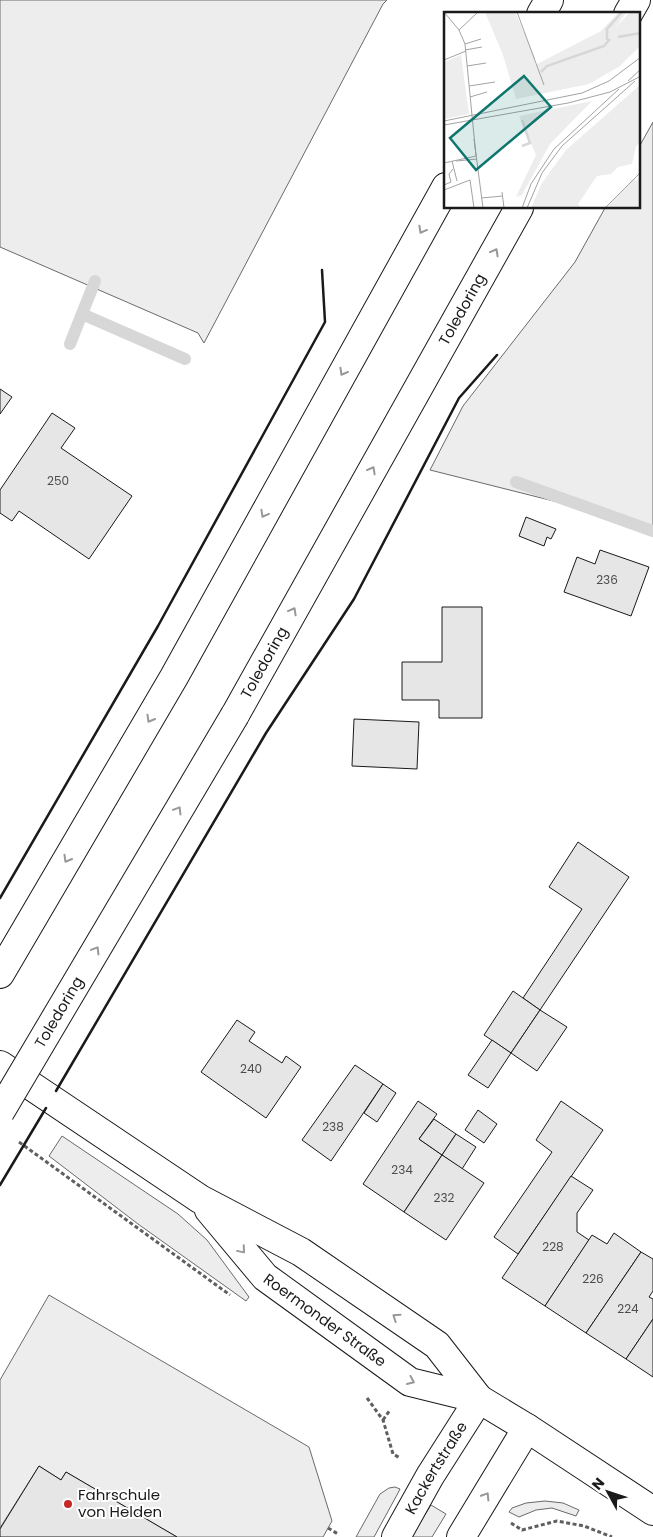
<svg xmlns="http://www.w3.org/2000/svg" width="653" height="1537" font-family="Poppins,sans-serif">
	<rect width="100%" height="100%" fill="#fff"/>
	<!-- built -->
	<g fill="#ededed" stroke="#6a6a6a">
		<path d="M0,0H387L383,4L204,343L198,333L0,247Z"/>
		<path d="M653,122V526L430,470L463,406L575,262L605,208H639V147Z"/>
		<path d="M62,1136L178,1214L207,1240L249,1297L246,1301L138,1224L49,1156Z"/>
		<path d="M49,1295L309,1447L332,1521L323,1537H177L66,1472L61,1480L39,1466L0,1528V1380Z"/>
		<path d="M395,1487L400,1489L398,1493L374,1537H356L380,1494L389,1488Z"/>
		<path d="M545,1501L563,1503L579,1510L576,1516L552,1508L536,1510L519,1517L509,1512L512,1508L526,1503Z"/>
		<path d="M431,1505L446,1514L432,1537H411Z"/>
	</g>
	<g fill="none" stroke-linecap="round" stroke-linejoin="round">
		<!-- stream -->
		<g stroke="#d7d7d7" stroke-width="12">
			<path d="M82,314L185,359"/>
			<path d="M70,344L95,281"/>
			<path d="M516,482L653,531"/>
		</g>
	</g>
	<!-- building -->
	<g fill="#e6e6e6" stroke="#1a1a1a">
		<path d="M0,389L12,397L0,414Z"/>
		<path d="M52,413L75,428L61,448L132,496L89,559L19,511L12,521L0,513V490Z"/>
		<path d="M526,517L556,529L551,539L547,537L544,546L519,536Z"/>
		<path d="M600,550L649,567L631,616L564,592L577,557L595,564Z"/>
		<path d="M442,607H482V718H439V700H402V662H442Z"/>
		<path d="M354,719L419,722L417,769L352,766Z"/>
		<path d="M578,842L629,877L540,1010L523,998L582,909L549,887Z"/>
		<path d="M513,991L540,1010L511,1053L484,1035Z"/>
		<path d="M540,1010L567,1027L537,1071L511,1053Z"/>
		<path d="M237,1020L255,1032L249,1041L282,1063L286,1056L301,1067L266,1118L201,1072Z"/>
		<path d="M492,1040L511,1053L488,1088L468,1075Z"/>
		<path d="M355,1065L383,1084L331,1161L302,1140Z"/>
		<path d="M383,1084L396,1093L377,1122L364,1113Z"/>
		<path d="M418,1101L437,1114L419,1139L442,1155L404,1212L363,1184Z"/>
		<path d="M561,1101L603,1130L518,1254L494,1237L552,1152L536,1140Z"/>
		<path d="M478,1110L497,1124L484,1143L465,1130Z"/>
		<path d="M434,1119L456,1134L442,1155L419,1139Z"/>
		<path d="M456,1134L476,1147L462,1169L442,1155Z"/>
		<path d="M442,1155L484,1183L446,1240L404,1212Z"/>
		<path d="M571,1176L593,1190L577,1213V1232L589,1240L545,1306L502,1278Z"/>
		<path d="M614,1233L641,1252L586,1333L545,1306L592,1235L607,1244Z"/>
		<path d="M641,1252L653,1259V1291L649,1297L653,1299V1319L626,1359L586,1333Z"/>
		<path d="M653,1319V1377L626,1359Z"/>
		<path d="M39,1466L61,1480L66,1472L177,1537H0V1529Z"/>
	</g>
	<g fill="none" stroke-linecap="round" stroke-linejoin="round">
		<!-- tertiary casing -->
		<g stroke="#1a1a1a" stroke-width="30">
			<g id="tertiary">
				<path id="s1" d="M396,1537L430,1476L479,1399"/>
				<path d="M461,1537L527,1428"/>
			</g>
		</g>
		<!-- secondary casing -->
		<g stroke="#1a1a1a" stroke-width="30">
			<g id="secondary">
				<path d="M0,1065L200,1199L301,1252L437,1345L479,1399"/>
				<path id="s2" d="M209,1210L265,1277L410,1382L479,1399L527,1428L653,1511"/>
			</g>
		</g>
		<!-- trunk casing -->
		<g stroke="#1a1a1a" stroke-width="30">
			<g id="trunk">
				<path d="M541,14L549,0"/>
				<path d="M628,14L636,0"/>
				<path id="s3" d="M235,715L519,208"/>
				<path d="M0,974L174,677L446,187"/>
			</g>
		</g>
		<!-- path -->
		<g stroke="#5f5f5f" stroke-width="3" stroke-dasharray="4 2.5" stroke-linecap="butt">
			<path d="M19,1142L230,1295"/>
			<path d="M367,1398L383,1420L393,1454L400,1458"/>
			<path d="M383,1420L390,1410"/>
			<path d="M511,1523L522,1530L557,1521L584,1526L612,1537"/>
			<path d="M328,1528L338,1534"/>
		</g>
		<!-- tertiary -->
		<use href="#tertiary" stroke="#fff" stroke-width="28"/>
		<!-- secondary -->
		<use href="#secondary" stroke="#fff" stroke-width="28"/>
		<!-- trunk -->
		<use href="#trunk" stroke="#fff" stroke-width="28"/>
		<!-- trunk-bridge casing -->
		<g stroke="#1a1a1a" stroke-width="30" stroke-linecap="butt">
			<g id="trunk-bridge">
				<path id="s4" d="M0,1112L235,715"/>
			</g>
		</g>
		<!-- trunk-bridge -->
		<use href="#trunk-bridge" stroke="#fff" stroke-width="28"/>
		<!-- wall -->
		<g stroke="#1a1a1a" stroke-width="2.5">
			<path d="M0,898L158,626L325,322L322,270"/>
			<path d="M56,1091L266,733L354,599L459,398L497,355"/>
			<path d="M0,1185L46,1108"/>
		</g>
	</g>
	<!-- one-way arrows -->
	<defs><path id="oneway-chevron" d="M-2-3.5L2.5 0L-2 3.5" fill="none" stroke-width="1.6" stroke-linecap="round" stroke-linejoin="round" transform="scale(1.25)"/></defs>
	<g stroke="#989898">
		<use href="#oneway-chevron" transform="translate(422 230) rotate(119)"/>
		<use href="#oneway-chevron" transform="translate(495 252) rotate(-61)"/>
		<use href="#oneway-chevron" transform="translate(343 372) rotate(119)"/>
		<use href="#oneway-chevron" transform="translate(372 470) rotate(-61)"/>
		<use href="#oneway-chevron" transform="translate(264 514) rotate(119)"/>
		<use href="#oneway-chevron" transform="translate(293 611) rotate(-61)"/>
		<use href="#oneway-chevron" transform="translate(150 719) rotate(120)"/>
		<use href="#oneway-chevron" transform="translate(178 810) rotate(-59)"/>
		<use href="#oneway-chevron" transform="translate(67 859) rotate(120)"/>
		<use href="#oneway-chevron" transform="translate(96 950) rotate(-59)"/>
		<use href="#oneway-chevron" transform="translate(242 1250) rotate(50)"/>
		<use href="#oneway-chevron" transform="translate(396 1317) rotate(-146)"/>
		<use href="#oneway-chevron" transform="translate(411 1381) rotate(24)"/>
		<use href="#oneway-chevron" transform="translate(486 1496) rotate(-58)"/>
	</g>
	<!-- markers -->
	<circle fill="#c62828" stroke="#fff" stroke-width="2" cx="68" cy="1504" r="5"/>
	<g text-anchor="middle" stroke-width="4" stroke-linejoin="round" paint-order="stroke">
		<!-- number labels -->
		<g font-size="12" fill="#4d4d4d">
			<text x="58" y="485">250</text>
			<text x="607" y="584">236</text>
			<text x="251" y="1073">240</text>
			<text x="333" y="1131">238</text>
			<text x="402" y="1174">234</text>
			<text x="444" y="1202">232</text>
			<text x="553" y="1251">228</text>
			<text x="593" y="1283">226</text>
			<text x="628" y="1313">224</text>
		</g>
		<!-- street labels -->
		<g font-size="15" fill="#1a1a1a" stroke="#fff">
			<text dy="5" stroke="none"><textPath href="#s3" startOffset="465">Toledoring</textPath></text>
			<text dy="5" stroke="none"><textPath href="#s3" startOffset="60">Toledoring</textPath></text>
			<text dy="5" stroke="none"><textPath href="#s4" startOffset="116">Toledoring</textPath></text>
			<text dy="5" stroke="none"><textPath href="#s2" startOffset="161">Roermonder Straße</textPath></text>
			<text dy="5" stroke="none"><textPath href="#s1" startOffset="80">Kackertstraße</textPath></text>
		</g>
		<!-- poi labels -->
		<g font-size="15" fill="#1a1a1a" stroke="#fff" text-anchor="start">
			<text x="78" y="1500">Fahrschule<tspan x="78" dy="17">von Helden</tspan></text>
		</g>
	</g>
	<!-- overview -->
	<g transform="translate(444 12)">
		<rect width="196" height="196" fill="#fff"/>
		<path d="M41,0H71L91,45V53L157,19L175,0H183L170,17L186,0H196V34L176,54L145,72L72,87L59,43ZM17,43L25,102L0,107V50ZM196,73V131L192,134L188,152L174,155L167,162L153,164L134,192L137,196H87L98,171L122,138ZM148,89L106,132L78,183L72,185L92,143L75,104ZM196,165V196H162L190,166L192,169Z" fill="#ededed"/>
		<path fill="none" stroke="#d7d7d7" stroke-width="2.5" d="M174,25L197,21M163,28V17L178,0M97,60L103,54L160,34L166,27M78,134L86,131L78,108"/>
		<path fill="none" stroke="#a3a3a3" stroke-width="1" d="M0,0L15,18L21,32L32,144M73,0L100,73M15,18L34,0M21,32L37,27M21,38L38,35M0,48L22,39M23,54L42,51M184,69L197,57M25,74L51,70M26,85L43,80M0,109L138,81L165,69L197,45M0,113L124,91L166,80L197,64M30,127L39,196M8,149L13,169M12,149L33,147M0,151L32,144M0,173L7,170L5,162L9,157M0,178L26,168L30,196M58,180L60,196M37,186L59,184M78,196L87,172L110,137L175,77M83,196L98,161L118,134L191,69M161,196L197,160"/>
		<path fill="#0f766e" fill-opacity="0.15" stroke="#0f766e" stroke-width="2.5" d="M80,64L107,95L32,158L6,126Z"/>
		<rect width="196" height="196" fill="none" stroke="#1a1a1a" stroke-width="2.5"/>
	</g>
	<!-- north arrow -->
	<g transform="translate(608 1492) rotate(310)" stroke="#ffffff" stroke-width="4" paint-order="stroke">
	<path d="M0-4L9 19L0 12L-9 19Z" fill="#1a1a1a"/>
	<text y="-8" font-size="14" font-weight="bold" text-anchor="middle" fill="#1a1a1a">N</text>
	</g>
</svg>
